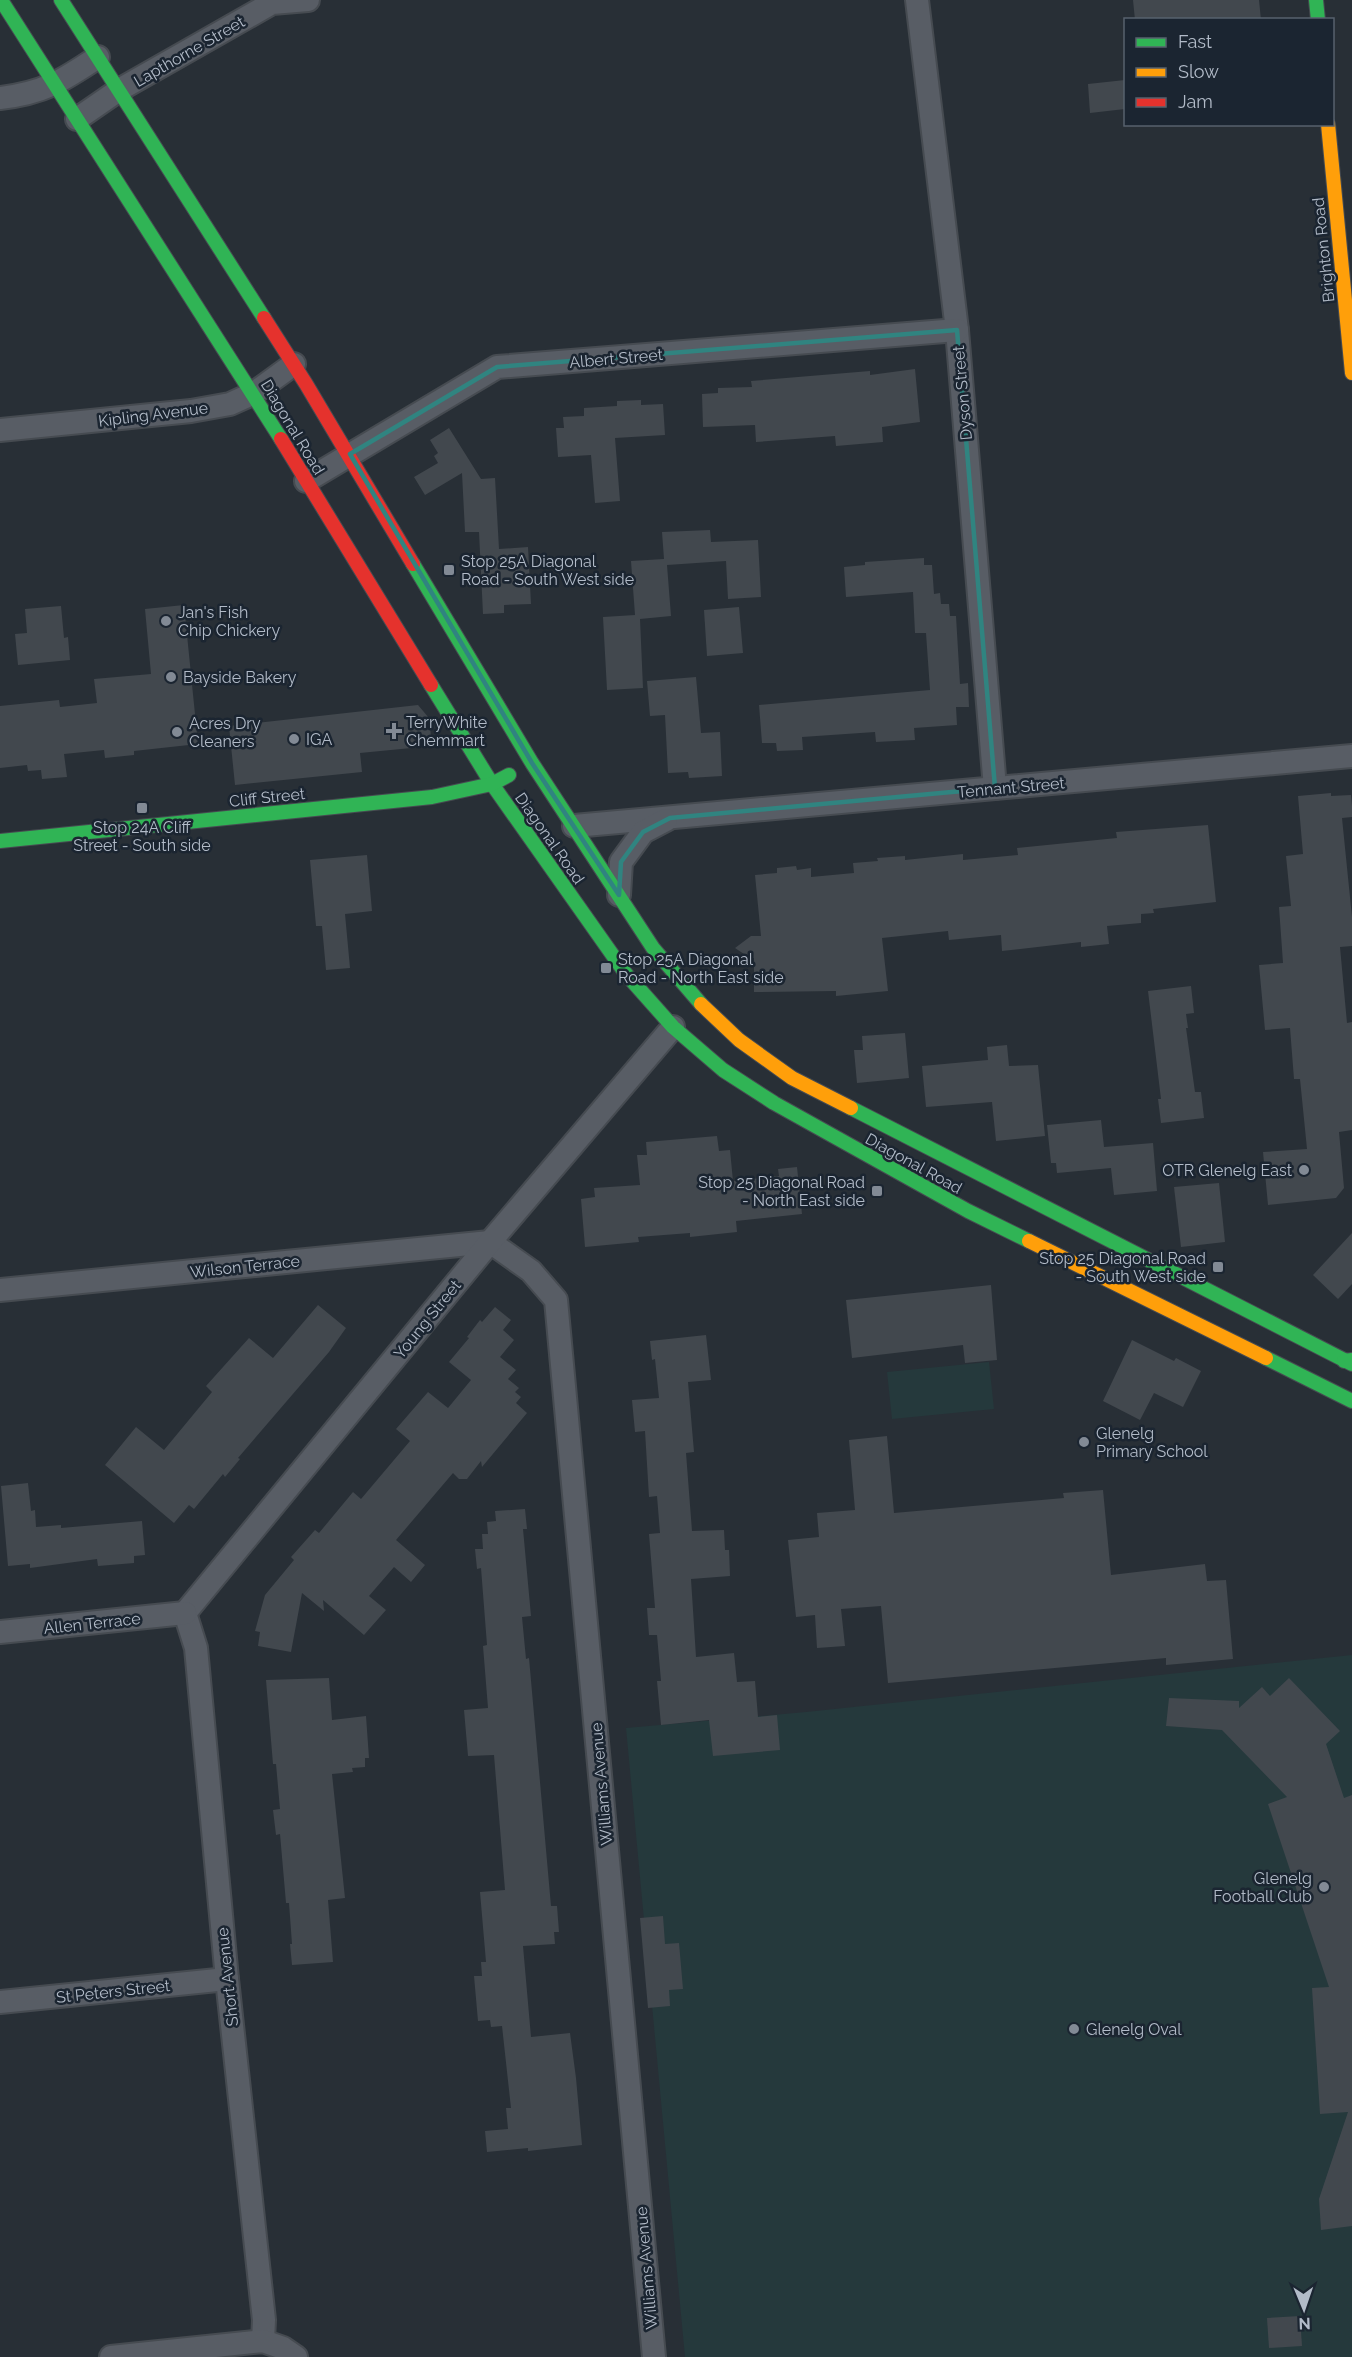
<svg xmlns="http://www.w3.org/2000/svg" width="1352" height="2357" font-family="Raleway,sans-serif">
	<rect width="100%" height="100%" fill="#282f36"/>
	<!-- green -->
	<g fill="#25393c">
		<path d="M989,1362L994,1409L892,1419L887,1372Z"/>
		<path d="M1352,1655V2357H685L626,1728L806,1712Z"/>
	</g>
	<!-- building -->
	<g fill="#42484e">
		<path d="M1133,0H1259L1261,20H1135Z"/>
		<path d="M1125,80V109L1090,113L1088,84Z"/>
		<path d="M915,369L920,422L882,427L883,442L836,446L835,436L756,442L755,425L703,427L702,394L718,393V388L752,387L751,381L870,371V375Z"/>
		<path d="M641,400V405L663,404L665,435L615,438L620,501L595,503L591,455L558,457L556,428H564L563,417L584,416V408L617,406V401Z"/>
		<path d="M449,428L481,479L495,478L499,549L528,547L531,604L504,605V613L483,614L479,532H465L462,473L425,495L414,477L438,463L434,456L438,453L430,440Z"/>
		<path d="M710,530L711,542L758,540L761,597L728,599L726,561L667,565L671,616L640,619L643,688L607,690L603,617L635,615L631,561L664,559L662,532Z"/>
		<path d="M924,558V565H932L934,594L940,593L941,604H949L950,616H956L960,684L968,683L969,707H956L957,725L914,728L915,740L876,742L875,732L802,737L803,750L777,751L776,743H762L759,705L930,690L926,633H915L913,592L846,597L844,567L865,565V562Z"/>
		<path d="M184,605L198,744L134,751V755L105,758L104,750L64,754L67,777L42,779L41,770L28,771L27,765L0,768V706L59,700L60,707L97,703L94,679L151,674L145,609Z"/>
		<path d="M61,606L64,638L68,637L70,660L18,665L15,634L27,633L25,609Z"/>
		<path d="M739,607L743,653L707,656L704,610Z"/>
		<path d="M696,677L701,733L720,732L722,776L689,778L688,772L668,773L665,715L650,716L647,681Z"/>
		<path d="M418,705L429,718L432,746L360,753L362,772L235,785L229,726Z"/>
		<path d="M1331,793V796L1351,795L1352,806V817L1342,818L1352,917V946L1340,947L1347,1023L1352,1022V1130L1339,1132L1344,1188L1336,1198L1268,1205L1263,1152L1307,1149L1300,1079H1294L1290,1028L1265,1030L1259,965L1283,963L1279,907L1291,906L1286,856L1303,854L1298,796Z"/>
		<path d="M1208,825L1216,902L1153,909L1154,913L1141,914V923L1107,926L1109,944L1081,947V942L1002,951L1001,935L949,940L948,931L882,938L888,991L836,996V991L754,992V958H747L744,954L735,948L751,936H761L755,875L777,873V868L796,866L797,870L811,868V877L854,873L853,863L878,861L877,858L905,856V860L963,854V860L1018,855L1017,848L1117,838L1116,832Z"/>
		<path d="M367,855L372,911L345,914L350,968L326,970L322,926H316L310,860Z"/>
		<path d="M1191,986L1194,1013L1186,1014L1188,1028H1186L1195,1092H1201L1204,1118L1161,1123L1158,1099H1161L1148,991Z"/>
		<path d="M905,1033L909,1078L857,1083L854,1050H863L862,1036Z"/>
		<path d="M1007,1045L1009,1066L1038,1065L1045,1136L996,1141L992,1102L926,1107L922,1066L988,1060L987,1047Z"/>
		<path d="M1101,1120L1104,1147L1153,1143L1157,1191L1114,1195L1111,1168L1057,1173L1056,1163H1051L1047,1125Z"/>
		<path d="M717,1136L719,1151L730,1150L733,1181L779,1176L778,1169L797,1167L802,1214L736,1221L737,1232L690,1237V1233L638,1237L639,1242L585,1247L581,1199L595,1197L594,1188L640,1185L637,1155H647L646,1142Z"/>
		<path d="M1219,1183L1225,1242L1181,1247L1174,1187Z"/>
		<path d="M1352,1233V1284L1338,1299L1313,1275Z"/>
		<path d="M991,1285L997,1360L965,1363L963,1345L852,1358L846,1300Z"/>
		<path d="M318,1305L346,1328L329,1352L238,1458L240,1459L225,1477L223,1474L194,1509L189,1505L174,1523L105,1465L136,1427L164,1450L212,1392L206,1386L249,1338L273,1358Z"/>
		<path d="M495,1307L511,1320L503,1330L514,1340L500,1357L516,1370L508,1379L519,1388L515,1392L521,1397L516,1403L527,1413L482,1467L481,1461L467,1479H459L453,1473L396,1540L425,1565L411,1582L394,1567L369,1596L386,1610L364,1635L323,1600L324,1611L302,1593L291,1652L258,1646L260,1632L255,1631L265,1595L294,1560L291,1557L315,1530L319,1533L353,1492L361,1499L410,1441L396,1429L428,1392L448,1408L471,1380L449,1362L469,1338L467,1337L480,1320L482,1322Z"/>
		<path d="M706,1335L711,1380L688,1382L694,1452L686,1453L692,1531L724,1530L725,1550H729L730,1576L691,1579L696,1657L734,1653L737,1682L755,1681L758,1717L777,1715L780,1750L713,1756L709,1720L661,1725L657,1681H661L657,1635H649L647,1608H655L649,1534L660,1533L657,1496L649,1497L645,1431L635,1432L632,1400L659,1398L655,1359L652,1360L650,1341Z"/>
		<path d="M1132,1340L1174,1361L1176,1358L1201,1371L1183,1407L1154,1393L1140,1420L1103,1401Z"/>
		<path d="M887,1436L894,1513L1064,1498L1063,1493L1103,1490L1111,1575L1205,1564L1207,1581L1226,1580L1233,1659L1166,1665V1658L888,1683L881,1606L841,1609L845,1646L817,1648L815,1615L796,1617L788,1540L819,1537L817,1513L855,1510L849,1440Z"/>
		<path d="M28,1483L31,1511L35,1510L36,1527L61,1525V1528L142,1521L145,1555L134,1556V1563L98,1566L97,1559L30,1568V1564L8,1566L1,1486Z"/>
		<path d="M525,1509L527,1529H523L531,1616L522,1617L526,1659L529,1658L551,1906H557L559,1932H554L555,1944L523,1946L531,2037L570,2033L576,2078L582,2145L528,2151V2148L487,2152L485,2131L508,2129L506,2108H511L502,2026L491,2027L490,2020L478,2021L474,1976H482L481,1962H486L480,1892L505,1890L494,1755L468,1756L464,1710L488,1708L483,1646L487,1645L481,1568L477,1569L475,1549H483L482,1534H488L487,1522L496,1521L495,1511Z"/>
		<path d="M329,1678L332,1720L366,1716L369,1758H365V1767L352,1768L353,1772L332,1774L345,1898L328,1900L333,1962L292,1965L290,1944H292L289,1903H286L280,1834L276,1835L273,1810L280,1809L276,1764H273L266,1680Z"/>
		<path d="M1289,1678L1340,1731L1326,1744L1344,1798L1352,1795V2226L1321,2230L1319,2199L1348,2112L1320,2114L1312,1988L1329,1987L1268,1804L1287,1797L1222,1730L1166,1726L1169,1698L1239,1701V1708L1262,1687L1270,1696Z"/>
		<path d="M663,1916L665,1944L679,1943L683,1989L669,1990L670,2006L648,2008L640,1918Z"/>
		<path d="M1300,2316L1302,2346L1269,2348L1267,2318Z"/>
	</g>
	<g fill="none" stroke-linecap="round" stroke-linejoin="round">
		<!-- street casing -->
		<g stroke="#464b51" stroke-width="26">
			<g id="street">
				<path d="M917,0L957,330L995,788"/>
				<path d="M0,98C44,93 62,81 98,57"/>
				<path d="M77,119L119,90L272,3L308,0"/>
				<path d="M0,430L191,411L230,404L254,393L294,364"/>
				<path d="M306,481L497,367L957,330"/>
				<path d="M574,826L1352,756"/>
				<path d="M619,895L621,862L643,832L666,820"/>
				<path d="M0,1290L490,1242L531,1271L556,1300L654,2357"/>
				<path d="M185,1613L490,1242L673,1027"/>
				<path d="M185,1613L196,1648L227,1979L264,2320L263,2341"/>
				<path d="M0,1632L185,1613"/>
				<path d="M0,2002L227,1979"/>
				<path d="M111,2357L263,2341L283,2348L296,2357"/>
			</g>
		</g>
		<!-- fast casing -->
		<g stroke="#464b51" stroke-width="16">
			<g id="fast">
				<path d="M1,0L281,439"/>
				<path d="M61,0L264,318"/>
				<path d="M1316,0L1318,20"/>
				<path d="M413,564L532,763L653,948L701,1004"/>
				<path d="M431,685L492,784L626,974L673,1027L723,1070L774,1103L968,1211L1029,1241"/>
				<path d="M0,841L432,797L492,784L509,775"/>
				<path d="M851,1108L1352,1364"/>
				<path d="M1266,1358L1352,1401"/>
				<path d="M1344,1361L1352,1360"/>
			</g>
		</g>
		<!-- slow casing -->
		<g stroke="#464b51" stroke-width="16">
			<g id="slow">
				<path d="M1328,124L1352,373"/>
				<path d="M701,1004L739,1040L792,1078L851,1108"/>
				<path d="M1029,1241L1266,1358"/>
			</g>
		</g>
		<!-- jam casing -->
		<g stroke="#464b51" stroke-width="16">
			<g id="jam">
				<path d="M264,318L306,384L413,564"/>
				<path d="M281,439L431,685"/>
			</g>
		</g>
		<!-- street -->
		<use href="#street" stroke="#585d65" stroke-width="22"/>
		<!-- fast -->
		<use href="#fast" stroke="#30b455" stroke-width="14"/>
		<!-- slow -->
		<use href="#slow" stroke="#ff9f0a" stroke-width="14"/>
		<!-- jam -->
		<use href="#jam" stroke="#e5322d" stroke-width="14"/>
	</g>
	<!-- marked area -->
	<path fill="none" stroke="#308480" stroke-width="4.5" stroke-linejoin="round" d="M957,330L995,788L670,818L643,832L621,862L619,895L532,763L350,454L497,367Z"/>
	<!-- markers -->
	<g fill="#828a95" stroke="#1b2531" stroke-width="2">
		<rect x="443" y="564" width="12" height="12" rx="3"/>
		<circle cx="166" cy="621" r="6"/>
		<circle cx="171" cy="677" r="6"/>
		<path d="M391 722h6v6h6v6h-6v6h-6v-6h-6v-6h6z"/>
		<circle cx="177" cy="732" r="6"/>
		<circle cx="294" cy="739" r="6"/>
		<rect x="136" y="802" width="12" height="12" rx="3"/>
		<rect x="600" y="962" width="12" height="12" rx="3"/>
		<circle cx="1304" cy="1170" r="6"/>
		<rect x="871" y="1185" width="12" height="12" rx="3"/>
		<rect x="1212" y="1261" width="12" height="12" rx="3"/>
		<circle cx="1084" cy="1442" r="6"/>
		<circle cx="1324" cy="1887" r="6"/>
		<circle cx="1074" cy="2029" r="6"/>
	</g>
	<g text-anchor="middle" stroke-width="5" stroke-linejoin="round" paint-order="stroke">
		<!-- street labels -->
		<g font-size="16" fill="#b2bbc8" stroke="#1b2531">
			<text transform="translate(189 51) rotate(-30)" y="6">Lapthorne Street</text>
			<text transform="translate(1323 250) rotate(-96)" y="6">Brighton Road</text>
			<text transform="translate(616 358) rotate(-5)" y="6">Albert Street</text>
			<text transform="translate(962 393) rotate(-95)" y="6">Dyson Street</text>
			<text transform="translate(153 414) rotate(-7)" y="6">Kipling Avenue</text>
			<text transform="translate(293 427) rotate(59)" y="6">Diagonal Road</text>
			<text transform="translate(1011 787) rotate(-5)" y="6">Tennant Street</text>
			<text transform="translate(267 797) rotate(-6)" y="6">Cliff Street</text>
			<text transform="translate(550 838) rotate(55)" y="6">Diagonal Road</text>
			<text transform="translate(914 1163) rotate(29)" y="6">Diagonal Road</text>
			<text transform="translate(245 1266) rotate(-6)" y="6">Wilson Terrace</text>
			<text transform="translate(427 1319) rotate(-51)" y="6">Young Street</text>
			<text transform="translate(92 1623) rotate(-6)" y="6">Allen Terrace</text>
			<text transform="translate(601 1784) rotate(-95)" y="6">Williams Avenue</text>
			<text transform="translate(227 1977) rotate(-96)" y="6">Short Avenue</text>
			<text transform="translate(113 1991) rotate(-6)" y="6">St Peters Street</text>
			<text transform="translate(646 2268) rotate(-95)" y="6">Williams Avenue</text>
		</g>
		<!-- poi labels -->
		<g font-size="16" fill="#b2bbc8" stroke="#1b2531" text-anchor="start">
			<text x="461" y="567">Stop 25A Diagonal<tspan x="461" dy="18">Road - South West side</tspan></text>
			<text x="178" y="618">Jan's Fish<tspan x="178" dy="18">Chip Chickery</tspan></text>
			<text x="183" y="683">Bayside Bakery</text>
			<text x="406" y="728">TerryWhite<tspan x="406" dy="18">Chemmart</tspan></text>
			<text x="189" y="729">Acres Dry<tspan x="189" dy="18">Cleaners</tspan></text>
			<text x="306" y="745">IGA</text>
			<text x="142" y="833" text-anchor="middle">Stop 24A Cliff<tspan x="142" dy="18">Street - South side</tspan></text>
			<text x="618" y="965">Stop 25A Diagonal<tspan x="618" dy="18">Road - North East side</tspan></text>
			<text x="1292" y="1176" text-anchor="end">OTR Glenelg East</text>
			<text x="865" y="1188" text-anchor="end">Stop 25 Diagonal Road<tspan x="865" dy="18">- North East side</tspan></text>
			<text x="1206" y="1264" text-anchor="end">Stop 25 Diagonal Road<tspan x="1206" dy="18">- South West side</tspan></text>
			<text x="1096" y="1439">Glenelg<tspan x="1096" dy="18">Primary School</tspan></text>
			<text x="1312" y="1884" text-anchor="end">Glenelg<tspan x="1312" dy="18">Football Club</tspan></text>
			<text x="1086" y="2035">Glenelg Oval</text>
		</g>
	</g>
	<!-- legend -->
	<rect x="1124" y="18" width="210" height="108" fill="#1b2531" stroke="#57616d" stroke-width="1.5"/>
	<rect x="1136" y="38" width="30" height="9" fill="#30b455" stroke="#57616d" stroke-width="1.5"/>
	<text x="1178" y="48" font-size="18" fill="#b2bbc8">Fast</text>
	<rect x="1136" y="68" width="30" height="9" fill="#ff9f0a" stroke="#57616d" stroke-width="1.5"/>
	<text x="1178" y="78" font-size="18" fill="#b2bbc8">Slow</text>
	<rect x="1136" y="98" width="30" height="9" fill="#e5322d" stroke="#57616d" stroke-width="1.5"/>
	<text x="1178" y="108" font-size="18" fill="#b2bbc8">Jam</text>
	<!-- north arrow -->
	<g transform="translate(1304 2309) rotate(178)" stroke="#1b2531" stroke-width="4.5" paint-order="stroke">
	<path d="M0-4.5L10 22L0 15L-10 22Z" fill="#b2bbc8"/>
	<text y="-9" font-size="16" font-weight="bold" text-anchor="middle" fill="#b2bbc8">N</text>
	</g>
</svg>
